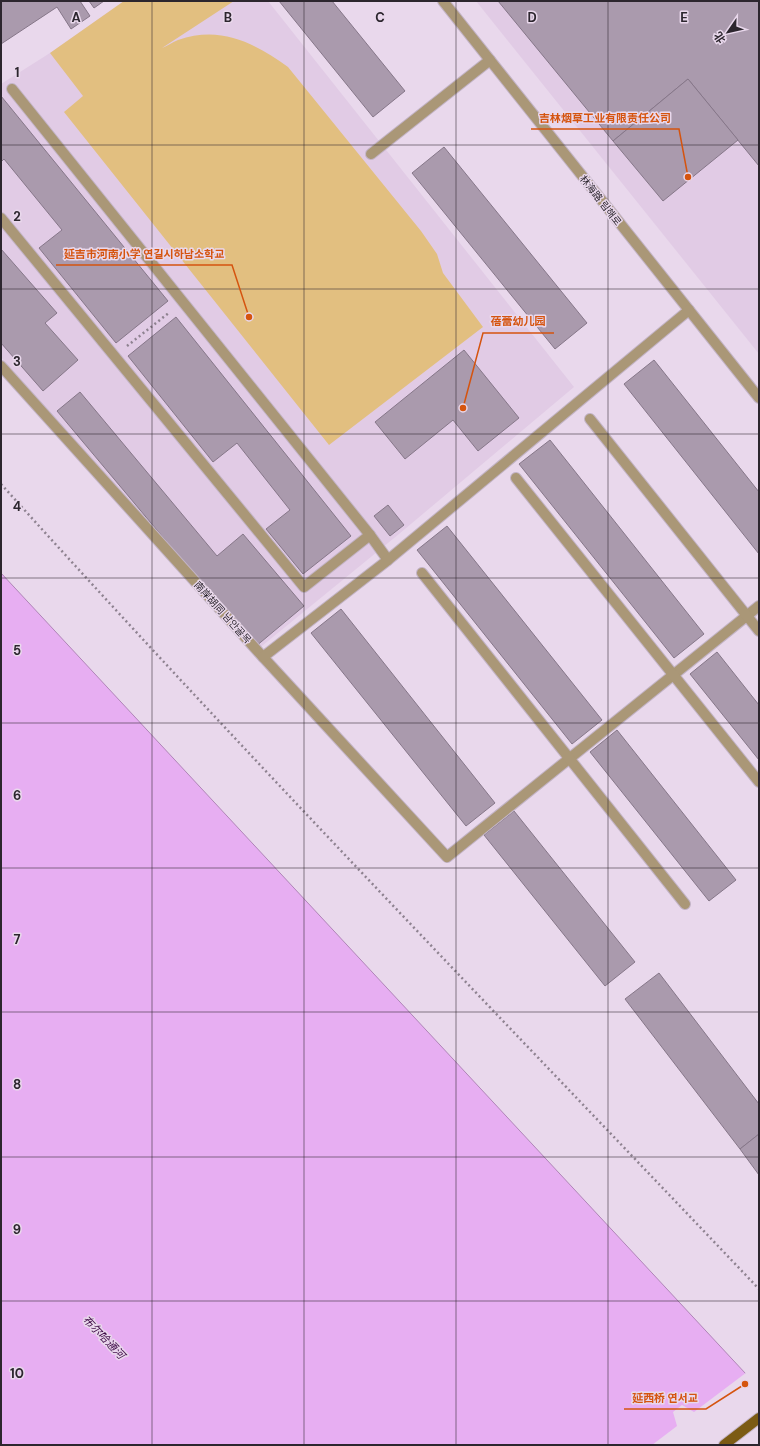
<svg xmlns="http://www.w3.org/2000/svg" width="760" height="1446" font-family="'DM Sans','Noto Sans SC','Noto Sans KR',sans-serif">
	<rect width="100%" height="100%" fill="#e9d8ec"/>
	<!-- built -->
	<g fill="#e1cbe5">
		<path d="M124,1H268L574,387L399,534L257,650L1,357V84L50,53Z"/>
		<path d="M476,1H759V354Z"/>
	</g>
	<!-- green -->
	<path fill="#e2bf80" d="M124,1H234L162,48C167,46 173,42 178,40C221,25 254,43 288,67L421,231L437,254L443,273L483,327L329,445L64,112L83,96L50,53Z"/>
	<!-- water -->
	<path fill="#e7aef2" stroke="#af85b7" d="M1,573L759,1388V1445H1Z"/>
	<!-- pier -->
	<path fill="#e9d8ec" d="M747,1372L759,1385V1445H652L677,1426L673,1412L682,1405L694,1412Z"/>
	<!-- building -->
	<g fill="#aa9aad" stroke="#867789">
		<path d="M1,1H80L90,16L71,29L57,7L1,44Z"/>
		<path d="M89,1H104L94,8Z"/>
		<path d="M279,1H332L405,91L373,117Z"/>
		<path d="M498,1H759V166L688,79L613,141Z"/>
		<path d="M688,79L738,140L663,201L613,141Z"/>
		<path d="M1,96L168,301L116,343L39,248L62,230L4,159L1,162Z"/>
		<path d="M444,147L587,323L555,349L412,173Z"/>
		<path d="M1,249L57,313L45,323L78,360L43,391L1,343Z"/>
		<path d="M176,317L351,536L303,574L266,529L290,510L237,443L213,462L128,356Z"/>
		<path d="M464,350L519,418L478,451L453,420L405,459L375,422Z"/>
		<path d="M654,360L759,492V554L624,384Z"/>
		<path d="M80,392L217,556L243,534L304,606L255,647L57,411Z"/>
		<path d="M550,440L704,634L674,658L519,464Z"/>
		<path d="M388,505L404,525L390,536L374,516Z"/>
		<path d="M447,526L602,720L572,744L417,550Z"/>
		<path d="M341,609L495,803L466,826L311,633Z"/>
		<path d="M717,652L759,705V760L690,674Z"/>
		<path d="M617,730L736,880L709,901L590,752Z"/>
		<path d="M514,811L635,962L605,986L484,835Z"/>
		<path d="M659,973L759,1104V1134L740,1149L625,999Z"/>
		<path d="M759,1134V1175L740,1149Z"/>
	</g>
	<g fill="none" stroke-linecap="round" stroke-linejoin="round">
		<!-- minor casing -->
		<g stroke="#c3b4c6" stroke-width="12">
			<g id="minor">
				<path d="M443,1L759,398"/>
				<path d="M12,89L370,535L388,560"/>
				<path d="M371,154L490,60"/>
				<path d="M1,218L304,587L370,535"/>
				<path d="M1,366L263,657L447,857L759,606"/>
				<path d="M590,419L759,631"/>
				<path d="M516,478L759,782"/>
				<path d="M422,573L685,904"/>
				<path d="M263,657L388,560L689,310"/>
			</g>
		</g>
		<!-- major casing -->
		<g stroke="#c3b4c6" stroke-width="12">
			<path id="major" d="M724,1445L759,1418"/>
		</g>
		<!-- path -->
		<g stroke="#8e8290" stroke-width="2.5" stroke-dasharray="2 3" stroke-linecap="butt">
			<path d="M127,346L170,312"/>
			<path d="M1,484C248,758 505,1022 759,1289"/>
		</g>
		<!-- minor -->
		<use href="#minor" stroke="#aa9777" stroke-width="10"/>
		<!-- major -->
		<use href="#major" stroke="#7c5b14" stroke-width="10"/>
	</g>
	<!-- grid -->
	<path fill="none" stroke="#2c262e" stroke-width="1" stroke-opacity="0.55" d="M152,1V1445M304,1V1445M456,1V1445M608,1V1445M1,145H759M1,289H759M1,434H759M1,578H759M1,723H759M1,868H759M1,1012H759M1,1157H759M1,1301H759"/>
	<g text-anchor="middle" stroke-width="3" stroke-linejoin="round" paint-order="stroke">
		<!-- street labels -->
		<g font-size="10" fill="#2c262e" stroke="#e9d8ec">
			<text transform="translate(601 200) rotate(52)" y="4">林海路 림해로</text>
			<text transform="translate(223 612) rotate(48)" y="4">南岸胡同 남안골목</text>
		</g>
		<!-- water labels -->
		<g font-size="11" font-style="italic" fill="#410e4a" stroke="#e9d8ec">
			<text transform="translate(104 1337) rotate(46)" y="4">布尔哈通河</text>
		</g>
	</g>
	<g font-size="13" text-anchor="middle" font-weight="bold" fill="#2c262e" stroke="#e9d8ec" stroke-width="3" stroke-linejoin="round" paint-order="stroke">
		<text x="76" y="22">A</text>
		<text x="228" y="22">B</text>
		<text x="380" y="22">C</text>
		<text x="532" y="22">D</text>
		<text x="684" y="22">E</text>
		<text x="17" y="77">1</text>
		<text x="17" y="221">2</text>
		<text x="17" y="366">3</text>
		<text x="17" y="511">4</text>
		<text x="17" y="655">5</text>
		<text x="17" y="800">6</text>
		<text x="17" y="944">7</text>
		<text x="17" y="1089">8</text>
		<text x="17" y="1234">9</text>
		<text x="17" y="1378">10</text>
	</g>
	<!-- callouts -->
	<path fill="none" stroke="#d5540f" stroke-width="1.5" d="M688 177L679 129H531M249 317L232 265H56M463 408L483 333H554M745 1384L706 1409H624"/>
	<g fill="#d5540f" stroke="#e9d8ec" stroke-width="1.5">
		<circle cx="688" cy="177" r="4"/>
		<circle cx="249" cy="317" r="4"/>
		<circle cx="463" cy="408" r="4"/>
		<circle cx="745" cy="1384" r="4"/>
	</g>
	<g font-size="11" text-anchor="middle" font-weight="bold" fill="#d5540f" stroke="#e9d8ec" stroke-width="3" stroke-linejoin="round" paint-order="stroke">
		<text x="605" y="122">吉林烟草工业有限责任公司</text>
		<text x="144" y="258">延吉市河南小学 연길시하남소학교</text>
		<text x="518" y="325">蓓蕾幼儿园</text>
		<text x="665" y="1402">延西桥 연서교</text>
	</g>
	<!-- border -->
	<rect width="760" height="1446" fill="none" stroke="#2c262e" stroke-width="4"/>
	<!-- north arrow -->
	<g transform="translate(728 32) rotate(236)" stroke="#e9d8ec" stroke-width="3" paint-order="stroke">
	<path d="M0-3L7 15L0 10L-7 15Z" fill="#2c262e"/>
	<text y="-6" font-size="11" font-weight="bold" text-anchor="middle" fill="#2c262e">北</text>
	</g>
</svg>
